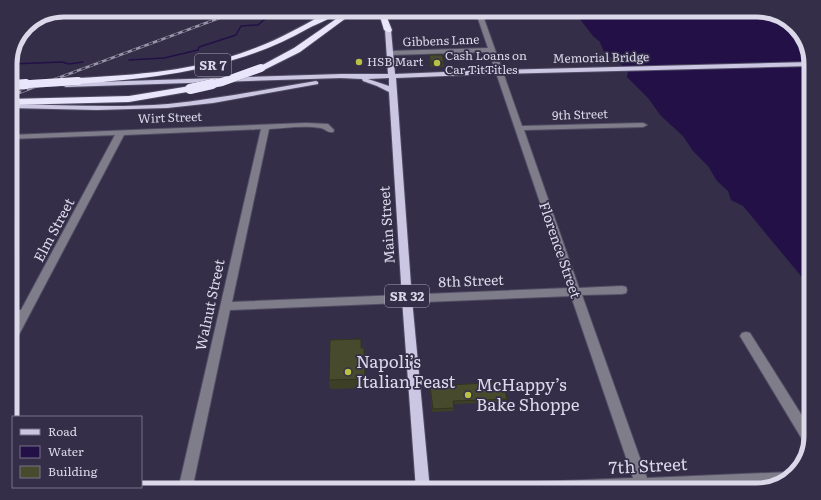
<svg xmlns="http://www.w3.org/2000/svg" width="821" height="500" font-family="Literata,serif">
	<rect width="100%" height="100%" fill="#342e48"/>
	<!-- water -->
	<path fill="#231047" d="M573,10H757L784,17L804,37L811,60V288L743,206L731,200L728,191L717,181L708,166L693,151L683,136L661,116L648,98L627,77L628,72L623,66L604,52L600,42L593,36Z"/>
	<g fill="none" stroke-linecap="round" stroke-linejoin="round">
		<!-- stream -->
		<g stroke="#231047" stroke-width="1.5">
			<path d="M129,60L164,58L198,50L199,47L236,35L241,26L258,25L271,14L283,10"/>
			<path d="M10,64L62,62L69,64L83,62"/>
		</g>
		<!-- minor casing -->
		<g stroke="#524d65" stroke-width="2">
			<g id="minor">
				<path d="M475,10H481L522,126L643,123L647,125L643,127L524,130L579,288L622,286L626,287L627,290L626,293L622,294L582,295L647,478L789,472L794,473L784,483L777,485L658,490H502L504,485L509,483L633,478L571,296L230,310L192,490H178L261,129L124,135L14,344L10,345V330L17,318H10V310H21L115,135L10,139V135L306,123L328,124L334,130L333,132C327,133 326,129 321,128C304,125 285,128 269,129L232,302L569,288L489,52L390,55L387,53L390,51L488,48Z"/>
				<path d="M746,332L750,333L811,430L809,445L805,444L740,336L742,333Z"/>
			</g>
		</g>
		<!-- major casing -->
		<g stroke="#524d65" stroke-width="2">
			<g id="major">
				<path d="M388,28L391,30L395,74L494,70L497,72L494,74L396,78L412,299L430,490H416L402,299L389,92L377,86L363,81L362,79L341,78L66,87L62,85L66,83L341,74H388L385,30ZM389,78V86L368,79Z"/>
				<path d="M811,62V66L503,74L500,72L503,70Z"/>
				<path d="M316,81L318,82V84L213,103L167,108L97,110L10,108V104C63,105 116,108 168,104C218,99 267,89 316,81Z"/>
			</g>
		</g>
		<!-- highway casing -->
		<g stroke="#524d65" stroke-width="2">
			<g id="highway">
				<path d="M332,10H340C333,18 319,23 309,28C238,69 158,78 78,84L74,81L78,78C136,75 195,71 250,50C279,40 305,24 332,10Z"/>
				<path d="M349,10H357L300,52L264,70H261L257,68L294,48Z"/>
				<path d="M378,10H384L392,30L391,32H388L384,30Z"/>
				<path d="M190,86L193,87L194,89L193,91L129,102L10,105V99L129,96Z"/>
			</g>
		</g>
		<!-- minor -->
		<use href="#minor" fill="#7f7d8a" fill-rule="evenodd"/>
		<!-- major -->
		<use href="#major" fill="#cbc6e2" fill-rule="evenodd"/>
		<!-- highway -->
		<use href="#highway" fill="#e9e5fa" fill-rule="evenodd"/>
		<!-- rail-far1 casing -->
		<g stroke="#9894a8" stroke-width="2.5">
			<path id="rail-far1" d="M39,85L241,10"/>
		</g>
		<!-- rail casing -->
		<g stroke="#9894a8" stroke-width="3">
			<path id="rail" d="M10,96L42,84"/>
		</g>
		<!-- rail-far1 -->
		<use href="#rail-far1" stroke="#342e48" stroke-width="1.5" stroke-dasharray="4.5" stroke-linecap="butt"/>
		<!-- rail -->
		<use href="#rail" stroke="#342e48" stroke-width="2" stroke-dasharray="6" stroke-linecap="butt"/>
		<!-- major-bridge casing -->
		<g stroke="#524d65" stroke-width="8" stroke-linecap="butt">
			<path id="major-bridge" d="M494,72H503"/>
		</g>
		<!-- highway-bridge-far1 casing -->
		<g stroke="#524d65" stroke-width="8" stroke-linecap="butt">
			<g id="highway-bridge-far1">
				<path d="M14,85L78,81"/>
				<path d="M207,85L222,82L261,68"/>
			</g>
		</g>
		<!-- highway-bridge casing -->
		<g stroke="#524d65" stroke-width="10" stroke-linecap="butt">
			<g id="highway-bridge">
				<path d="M14,85L26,84"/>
				<path d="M190,89L212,84"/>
			</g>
		</g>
		<!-- major-bridge -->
		<use href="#major-bridge" stroke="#cbc6e2" stroke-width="6"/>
		<!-- highway-bridge-far1 -->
		<use href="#highway-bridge-far1" stroke="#e9e5fa" stroke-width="8"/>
		<!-- highway-bridge -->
		<use href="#highway-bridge" stroke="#e9e5fa" stroke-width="10"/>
	</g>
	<!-- wall -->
	<g fill="#3d4026">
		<path d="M429,55L444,62V67H431L429,60Z"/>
		<path d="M362,348H364L365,388L330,389L329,380Z"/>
		<path d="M430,386L507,399L506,402L454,404V411L432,412Z"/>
	</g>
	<!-- shaded-wall -->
	<path fill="#32341f" d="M364,348L365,357V388V379Z"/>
	<!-- building -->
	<g fill="#474a2c" stroke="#32341f">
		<path d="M429,55H442L444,62H431Z"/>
		<path d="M361,339V348H364L365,379L329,380L330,340Z"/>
		<path d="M503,382L507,399L453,401L454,408L433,409L430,386Z"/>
	</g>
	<!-- markers -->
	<g fill="#b9c046" stroke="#342e48" stroke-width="1.5">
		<circle cx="359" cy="62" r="4"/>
		<circle cx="437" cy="63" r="4"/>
		<circle cx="348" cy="372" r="4"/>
		<circle cx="468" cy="395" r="4"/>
	</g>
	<g text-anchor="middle" stroke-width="3.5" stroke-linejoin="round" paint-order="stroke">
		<!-- far-street labels -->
		<g font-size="12" fill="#dbd8e9" stroke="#342e48">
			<text transform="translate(441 41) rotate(-2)" y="4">Gibbens Lane</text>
			<text transform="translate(601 58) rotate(-1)" y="4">Memorial Bridge</text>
			<text transform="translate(580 115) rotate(-2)" y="4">9th Street</text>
			<text transform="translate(170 118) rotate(-2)" y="4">Wirt Street</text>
		</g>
		<!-- far-poi labels -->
		<g font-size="12" fill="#dbd8e9" stroke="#342e48" text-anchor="start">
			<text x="445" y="60">Cash Loans on<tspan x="445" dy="14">Car TitTitles</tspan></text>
			<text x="367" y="66">HSB Mart</text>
		</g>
		<!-- shield labels -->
		<g fill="#342e48" stroke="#a9a5b9" stroke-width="1">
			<rect x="195" y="54" width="36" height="22" rx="3"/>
			<rect x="385" y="285" width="44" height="22" rx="3"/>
		</g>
		<g font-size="13" font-weight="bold" fill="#dbd8e9">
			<text x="213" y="70">SR 7</text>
			<text x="407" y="301">SR 32</text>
		</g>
		<!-- street labels -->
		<g font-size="14" fill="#dbd8e9" stroke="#342e48">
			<text transform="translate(387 225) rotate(-94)" y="5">Main Street</text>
			<text transform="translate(54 230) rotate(-62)" y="5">Elm Street</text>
			<text transform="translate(560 250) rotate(71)" y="5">Florence Street</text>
			<text transform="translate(471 281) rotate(-2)" y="5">8th Street</text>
			<text transform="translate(210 305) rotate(-78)" y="5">Walnut Street</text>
		</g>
		<!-- near-poi labels -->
		<g font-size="17" fill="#dbd8e9" stroke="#342e48" text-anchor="start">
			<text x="356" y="368">Napoli’s<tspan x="356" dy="20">Italian Feast</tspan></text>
			<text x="476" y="391">McHappy’s<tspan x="476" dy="20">Bake Shoppe</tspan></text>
		</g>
		<!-- near-street labels -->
		<g font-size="17" fill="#dbd8e9" stroke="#342e48">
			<text transform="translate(648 466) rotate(-3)" y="6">7th Street</text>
		</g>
	</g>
	<!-- crop -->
	<path d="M0 0H821V500H0ZM64 17H757A47 47 0 0 1 804 64V436A47 47 0 0 1 757 483H64A47 47 0 0 1 17 436V64A47 47 0 0 1 64 17Z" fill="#342e48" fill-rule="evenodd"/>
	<path fill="none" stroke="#dbd8e9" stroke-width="5" d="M64 17H757A47 47 0 0 1 804 64V436A47 47 0 0 1 757 483H64A47 47 0 0 1 17 436V64A47 47 0 0 1 64 17Z"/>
	<!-- legend -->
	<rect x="12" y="416" width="130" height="72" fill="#342e48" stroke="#777288"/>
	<rect x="20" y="429" width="20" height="6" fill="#cbc6e2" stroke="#777288"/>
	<text x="48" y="436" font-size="12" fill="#dbd8e9">Road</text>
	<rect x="20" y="446" width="20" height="12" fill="#231047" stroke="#777288"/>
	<text x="48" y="456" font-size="12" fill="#dbd8e9">Water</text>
	<rect x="20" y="466" width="20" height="12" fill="#474a2c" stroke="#777288"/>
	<text x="48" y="476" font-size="12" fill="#dbd8e9">Building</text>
</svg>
